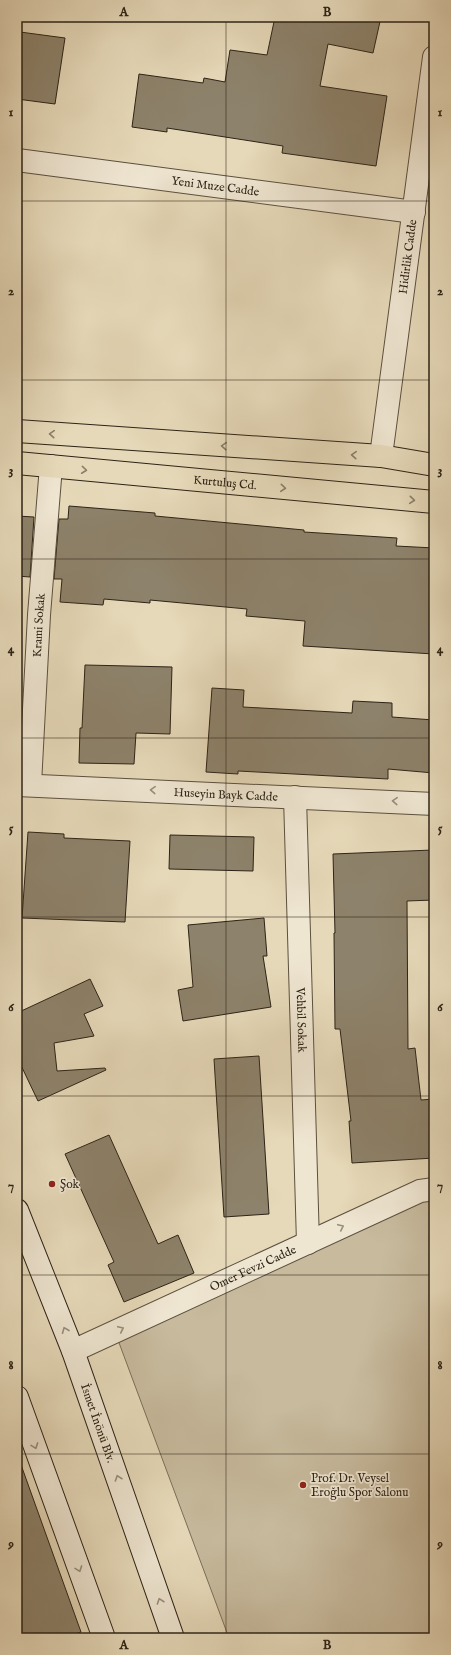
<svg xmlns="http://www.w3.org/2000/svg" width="451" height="1655" font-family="'IM FELL English',serif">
	<rect width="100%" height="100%" fill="#e6d9b9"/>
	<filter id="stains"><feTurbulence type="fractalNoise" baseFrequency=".005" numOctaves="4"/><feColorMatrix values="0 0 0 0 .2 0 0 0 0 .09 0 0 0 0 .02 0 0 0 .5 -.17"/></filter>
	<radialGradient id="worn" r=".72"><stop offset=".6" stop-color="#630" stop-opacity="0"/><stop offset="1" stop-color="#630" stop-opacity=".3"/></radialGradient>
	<!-- green -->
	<path fill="#c7ba9d" stroke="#7a6e5a" d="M434,1189V1638H229L115,1332Z"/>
	<!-- building -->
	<g fill="#8d826b" stroke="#2d2316">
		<path d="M275,17H381L373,53L328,44L320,86L387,96L376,166L282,153L283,146L167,128V132L132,127L139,74L203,83L204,78L225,82L230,50L267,55Z"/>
		<path d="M20,32L65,38L55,104L17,99V53Z"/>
		<path d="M69,506L155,513V516L304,530V532L397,538L396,546L434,548V654L303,646L305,621L246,616L247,609L150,600V603L104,599L103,605L60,602L62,579H54L59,519H68Z"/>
		<path d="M17,516L34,517L30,577L17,576Z"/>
		<path d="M85,665L172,667L170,734L136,733L134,764L79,763L80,728H82Z"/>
		<path d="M212,688L244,690L243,707L352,713L353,701L392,703V717L434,720V773L388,769V779L238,771V774L206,772Z"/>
		<path d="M28,832L64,834V838L130,841L125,922L22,918Z"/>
		<path d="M170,835L254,837L253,871L169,869Z"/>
		<path d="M433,850L434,900L407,901L408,1049L415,1048L421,1100L434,1099V1158L352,1163L349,1121H351L340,1029H335L334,933H335L333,854Z"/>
		<path d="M264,918L267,956H263L271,1007L183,1021L178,990L193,987L188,925Z"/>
		<path d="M90,979L103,1006L84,1014L94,1036L54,1043L57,1071L105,1068L106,1070L38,1101L17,1057V1013Z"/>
		<path d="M259,1056L269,1214L224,1217L214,1059Z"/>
		<path d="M109,1135L158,1244L178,1235L194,1273L124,1302L108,1265L114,1262L65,1154Z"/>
		<path d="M20,1462L81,1632L63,1638H17V1463Z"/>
	</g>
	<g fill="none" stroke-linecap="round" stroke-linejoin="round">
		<!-- street casing -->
		<g stroke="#5b503f" stroke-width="24">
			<g id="street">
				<path id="s1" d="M17,160L414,212"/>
				<path id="s2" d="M381,456L434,57"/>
				<path id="s3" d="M30,784L39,615L51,466"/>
				<path id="s4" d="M17,785L434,804"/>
				<path id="s5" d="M295,797L308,1243"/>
				<path id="s6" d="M73,1351L420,1191L434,1189"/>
			</g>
		</g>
		<!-- secondary casing -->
		<g stroke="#2d2316" stroke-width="24">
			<g id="secondary">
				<path id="s7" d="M17,1210L73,1351L173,1638"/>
				<path d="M17,1397L104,1638"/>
			</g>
		</g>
		<!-- primary casing -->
		<g stroke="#2d2316" stroke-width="24">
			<g id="primary">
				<path d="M17,431L381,456L434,465"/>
				<path id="s8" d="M17,463L434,502"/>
			</g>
		</g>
		<!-- street -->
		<use href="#street" stroke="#efe6d2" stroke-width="22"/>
		<!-- secondary -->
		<use href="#secondary" stroke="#efe6d2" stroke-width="22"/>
		<!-- primary -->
		<use href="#primary" stroke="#e6d9b9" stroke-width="22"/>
	</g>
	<!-- one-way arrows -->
	<defs><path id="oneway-chevron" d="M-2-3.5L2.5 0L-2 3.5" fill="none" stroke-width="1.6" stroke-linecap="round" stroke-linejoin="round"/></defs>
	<g stroke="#8a7e68">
		<use href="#oneway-chevron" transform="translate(52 434) rotate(-176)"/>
		<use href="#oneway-chevron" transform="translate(224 446) rotate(-176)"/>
		<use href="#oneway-chevron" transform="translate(354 455) rotate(-176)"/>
		<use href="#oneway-chevron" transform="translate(84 470) rotate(6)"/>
		<use href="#oneway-chevron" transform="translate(283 488) rotate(5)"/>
		<use href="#oneway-chevron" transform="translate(412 500) rotate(5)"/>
	</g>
	<g stroke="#988e7d">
		<use href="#oneway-chevron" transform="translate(153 790) rotate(-177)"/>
		<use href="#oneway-chevron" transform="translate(395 801) rotate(-177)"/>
		<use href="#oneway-chevron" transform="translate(341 1227) rotate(-25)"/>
		<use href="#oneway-chevron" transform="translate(121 1329) rotate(-25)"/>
		<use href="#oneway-chevron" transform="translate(65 1330) rotate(-112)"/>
		<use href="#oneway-chevron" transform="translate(35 1446) rotate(70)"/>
		<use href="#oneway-chevron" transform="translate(118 1478) rotate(-109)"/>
		<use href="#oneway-chevron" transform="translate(79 1569) rotate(70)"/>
		<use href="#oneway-chevron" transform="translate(160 1601) rotate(-109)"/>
	</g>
	<!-- grid -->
	<path fill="none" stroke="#2d2316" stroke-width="1" stroke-opacity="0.55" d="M226,17V1638M17,201H434M17,380H434M17,559H434M17,738H434M17,917H434M17,1096H434M17,1275H434M17,1454H434"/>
	<!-- markers -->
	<g fill="#8f2418" stroke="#efe6d2" stroke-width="1.5">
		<circle cx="52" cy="1184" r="4"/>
		<circle cx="303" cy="1485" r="4"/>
	</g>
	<g text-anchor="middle" stroke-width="3.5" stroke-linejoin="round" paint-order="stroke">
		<!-- street labels -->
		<g font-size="12" fill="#2d2316" stroke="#efe6d2">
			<text dy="4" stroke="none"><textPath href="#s1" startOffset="200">Yeni Muze Cadde</textPath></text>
			<text dy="4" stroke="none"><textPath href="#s2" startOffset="201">Hidirlik Cadde</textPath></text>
			<text dy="4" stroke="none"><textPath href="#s8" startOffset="209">Kurtuluş Cd.</textPath></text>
			<text dy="4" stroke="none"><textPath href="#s3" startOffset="159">Krami Sokak</textPath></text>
			<text dy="4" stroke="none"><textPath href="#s4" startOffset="209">Huseyin Bayk Cadde</textPath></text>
			<text dy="4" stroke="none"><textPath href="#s5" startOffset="223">Vehbil Sokak</textPath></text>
			<text dy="4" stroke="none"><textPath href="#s6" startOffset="198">Omer Fevzi Cadde</textPath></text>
			<text dy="4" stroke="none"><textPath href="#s7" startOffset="228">İsmet İnönü Blv.</textPath></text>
		</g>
		<!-- poi labels -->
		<g font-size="12" fill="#2d2316" stroke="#efe6d2" text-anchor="start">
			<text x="60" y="1188">Şok</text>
			<text x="311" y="1482">Prof. Dr. Veysel<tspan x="311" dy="14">Eroğlu Spor Salonu</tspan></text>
		</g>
	</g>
	<!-- margin -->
	<rect width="451" height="1655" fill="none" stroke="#e6d9b9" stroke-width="44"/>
	<rect x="22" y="22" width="407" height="1611" fill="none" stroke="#2d2316" stroke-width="1.5"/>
	<g font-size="13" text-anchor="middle" font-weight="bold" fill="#2d2316">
		<text x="124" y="16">A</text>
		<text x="327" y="16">B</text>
		<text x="11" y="116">1</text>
		<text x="440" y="116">1</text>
		<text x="11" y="295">2</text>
		<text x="440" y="295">2</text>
		<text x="11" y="474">3</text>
		<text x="440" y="474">3</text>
		<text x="11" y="653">4</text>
		<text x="440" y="653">4</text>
		<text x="11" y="832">5</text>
		<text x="440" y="832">5</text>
		<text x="11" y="1011">6</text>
		<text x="440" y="1011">6</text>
		<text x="11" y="1190">7</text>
		<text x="440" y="1190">7</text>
		<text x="11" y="1369">8</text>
		<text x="440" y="1369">8</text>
		<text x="11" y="1548">9</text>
		<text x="440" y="1548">9</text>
		<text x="124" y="1649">A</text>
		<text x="327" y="1649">B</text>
	</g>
	<rect width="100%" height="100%" filter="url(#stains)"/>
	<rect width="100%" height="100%" fill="url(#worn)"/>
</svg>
